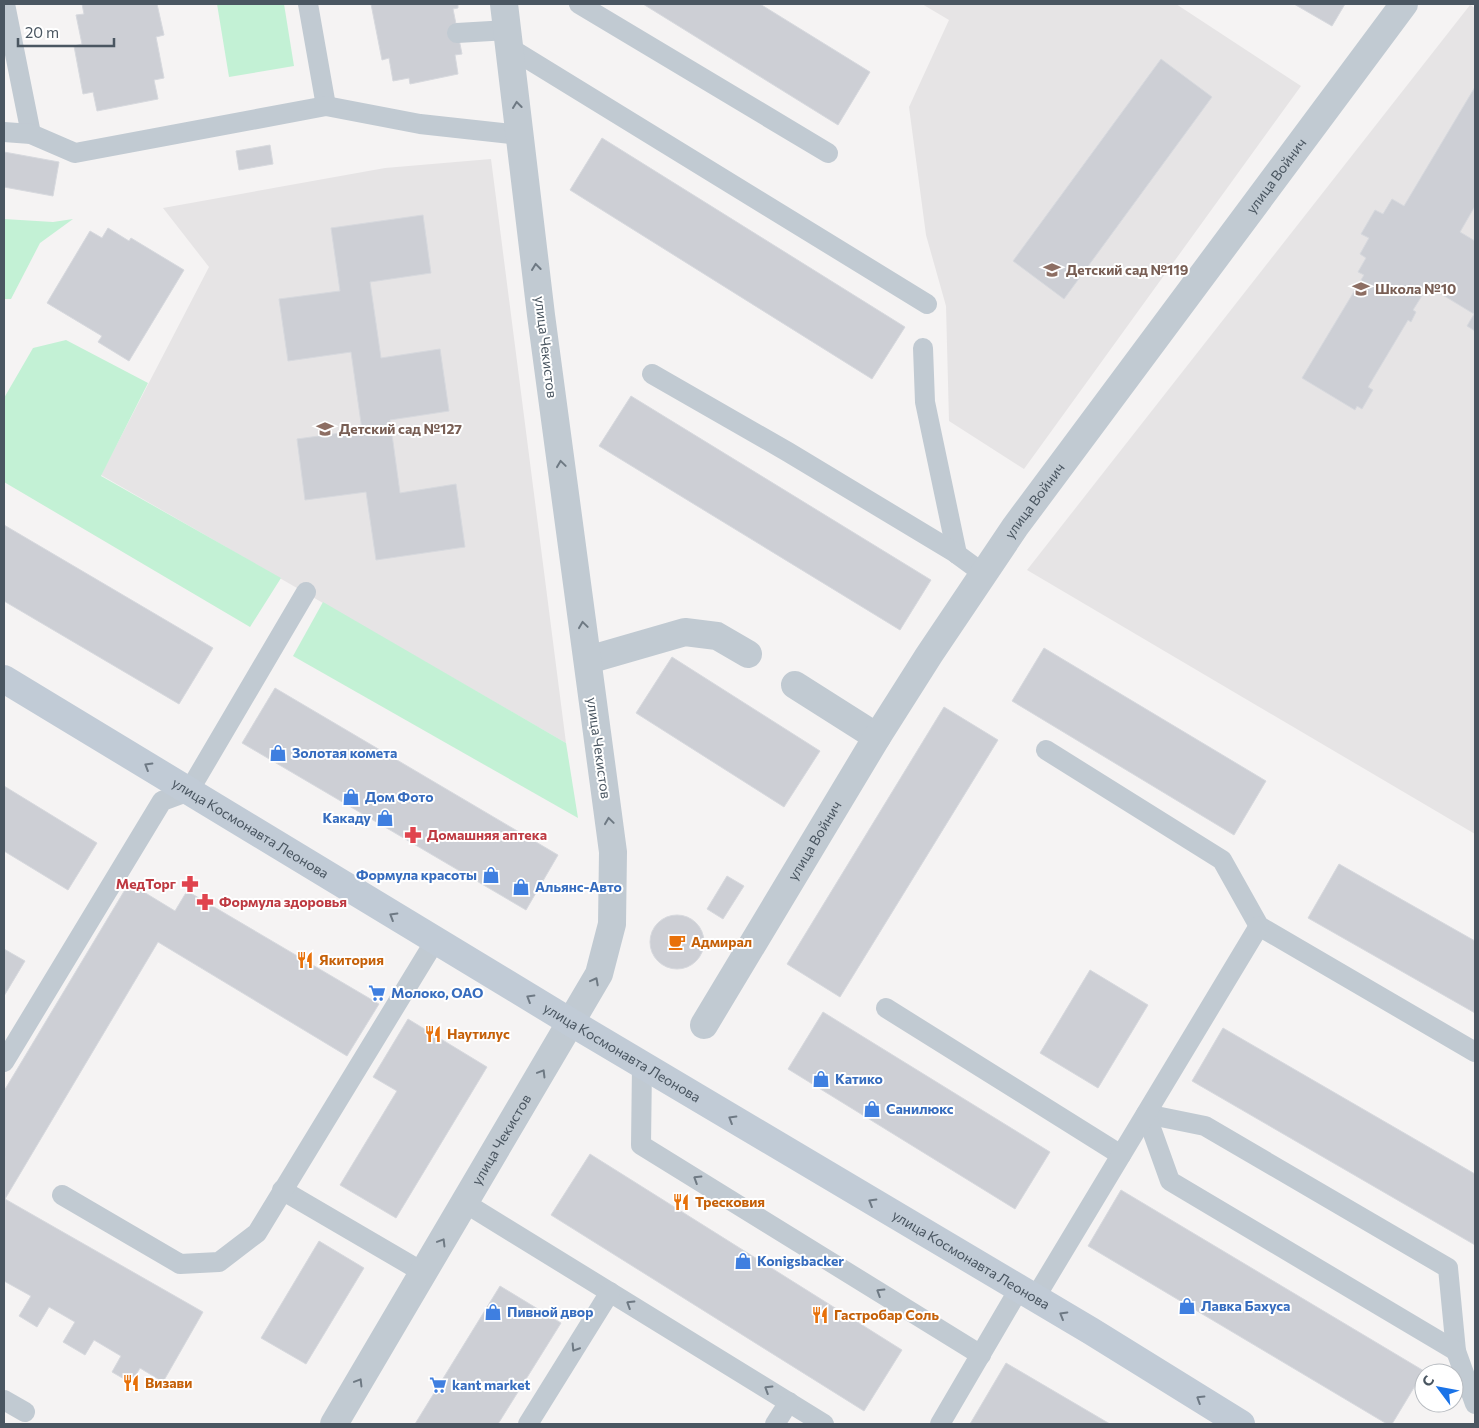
<svg xmlns="http://www.w3.org/2000/svg" width="1479" height="1428" font-family="Commissioner,sans-serif">
	<rect width="100%" height="100%" fill="#f5f3f3"/>
	<!-- education -->
	<g fill="#e6e4e5">
		<path d="M922,4H1176L1301,86L1024,469L949,421L946,306L926,235L909,107L949,20Z"/>
		<path d="M1470,5L1475,8V834L1027,570Z"/>
		<path d="M491,159L566,743L101,475L209,267L163,208L385,168Z"/>
	</g>
	<!-- green -->
	<g fill="#c3f1d5">
		<path d="M217,4H284L294,66L229,77Z"/>
		<path d="M4,219L53,222L73,219L40,243L11,299H4Z"/>
		<path d="M66,340L148,383L101,476L281,578L250,627L4,482V398L33,348Z"/>
		<path d="M323,602L566,743L578,818L293,656Z"/>
	</g>
	<!-- building -->
	<g fill="#cdcfd5" stroke="#d7d9de">
		<path d="M82,4H157L164,35L156,37L164,78L154,80L158,99L97,111L93,92L83,94L74,46L82,44L76,15L84,14Z"/>
		<path d="M371,4H458V8L453,9L462,54L455,55L458,74L410,84L409,78L393,81L389,58L382,60Z"/>
		<path d="M643,4H760L870,72L838,125Z"/>
		<path d="M1294,4H1345L1332,26Z"/>
		<path d="M1161,59L1212,97L1064,299L1013,261Z"/>
		<path d="M1475,87V206L1460,232L1475,241V331L1467,326L1474,314L1428,286L1413,310L1416,312L1411,322L1408,320L1368,387L1373,390L1362,409L1357,406L1355,410L1302,378L1364,275L1358,272L1366,258L1360,254L1369,238L1361,234L1375,210L1383,214L1392,199L1404,206Z"/>
		<path d="M602,138L905,327L872,379L570,190Z"/>
		<path d="M270,145L273,164L239,170L236,151Z"/>
		<path d="M4,152L59,162L53,196L4,187Z"/>
		<path d="M423,215L431,273L370,282L381,358L440,349L449,411L390,420L400,493L456,484L465,547L376,560L366,492L305,500L297,439L362,430L351,352L288,361L279,299L340,291L331,228Z"/>
		<path d="M108,228L129,241L131,238L184,270L129,361L98,342L102,336L47,303L90,231L102,238Z"/>
		<path d="M631,396L931,580L900,630L599,446Z"/>
		<path d="M4,525L213,648L179,704L4,601Z"/>
		<path d="M1044,648L1266,781L1234,835L1012,701Z"/>
		<path d="M672,657L820,751L784,807L636,713Z"/>
		<path d="M275,688L558,855L526,910L242,743Z"/>
		<path d="M944,707L998,740L840,997L787,964Z"/>
		<path d="M4,786L97,843L68,890L4,851Z"/>
		<path d="M1339,864L1475,941V1013L1308,918Z"/>
		<path d="M727,876L744,886L723,919L707,909Z"/>
		<path d="M129,883L175,911L187,891L379,1004L347,1056L158,942L5,1199L4,1091Z"/>
		<circle cx="677" cy="942" r="27"/>
		<path d="M4,949L25,961L4,996Z"/>
		<path d="M1090,970L1148,1005L1098,1088L1040,1053Z"/>
		<path d="M823,1012L1050,1152L1015,1209L788,1069Z"/>
		<path d="M408,1019L487,1067L396,1218L340,1185L397,1091L373,1077Z"/>
		<path d="M1223,1028L1475,1174V1245L1192,1081Z"/>
		<path d="M590,1154L902,1350L864,1411L551,1215Z"/>
		<path d="M1121,1190L1424,1371L1392,1424H1387L1088,1246Z"/>
		<path d="M5,1199L203,1312L163,1382L140,1368L131,1383L112,1372L121,1356L94,1340L85,1355L63,1342L75,1322L49,1307L37,1327L19,1316L31,1296L4,1281Z"/>
		<path d="M319,1241L364,1268L306,1364L261,1338Z"/>
		<path d="M500,1286L561,1323L498,1424H415Z"/>
		<path d="M1006,1363L1110,1424H970Z"/>
	</g>
	<g fill="none" stroke-linecap="round" stroke-linejoin="round">
		<!-- service -->
		<g stroke="#c1cad2" stroke-width="20">
			<path d="M5,4L31,134"/>
			<path d="M308,4L326,106"/>
			<path d="M579,4L828,153"/>
			<path d="M457,33L508,30"/>
			<path d="M510,48L927,304"/>
			<path d="M4,132L31,134L75,153L326,106L420,124L520,135"/>
			<path d="M923,348L925,402L957,554"/>
			<path d="M652,374L788,452L954,552L984,574"/>
			<path d="M1046,750L1222,860L1259,926L1475,1052"/>
			<path d="M886,1008L1121,1155"/>
			<path d="M4,1062L162,801L189,791L306,592"/>
			<path d="M642,1065L641,1145L981,1355"/>
			<path d="M1146,1114L1205,1126L1448,1268L1456,1351L1475,1404"/>
			<path d="M1146,1114L1170,1181L1456,1351"/>
			<path d="M282,1190L424,1273"/>
			<path d="M62,1195L180,1264L219,1262L257,1233L435,941"/>
			<path d="M465,1203L824,1424"/>
			<path d="M1035,1298L1259,926"/>
			<path d="M4,1400L25,1412"/>
			<path d="M528,1424L610,1292"/>
			<path d="M775,1424L789,1402"/>
			<path d="M940,1424L1019,1289"/>
		</g>
		<!-- minor -->
		<g stroke="#c1cad2" stroke-width="28">
			<path d="M588,660L685,632L717,636L748,654"/>
			<path d="M795,685L877,737"/>
			<path id="s1" d="M704,1025L877,737L929,655L1015,527L1404,4"/>
		</g>
		<!-- tertiary -->
		<path stroke="#c1cad2" stroke-width="28" id="s2" d="M334,1424L599,974L612,924L613,852L541,315L504,4"/>
		<!-- secondary -->
		<path stroke="#c1cbd6" stroke-width="28" id="s3" d="M4,679L572,1023L1091,1331L1241,1424"/>
	</g>
	<!-- one-way arrows -->
	<defs><path id="oneway-chevron" d="M-2-3.5L2.5 0L-2 3.5" fill="none" stroke-width="1.6" stroke-linecap="round" stroke-linejoin="round" transform="scale(1.25)"/></defs>
	<g stroke="#6e7983">
		<use href="#oneway-chevron" transform="translate(517 105) rotate(-97)"/>
		<use href="#oneway-chevron" transform="translate(536 267) rotate(-97)"/>
		<use href="#oneway-chevron" transform="translate(561 464) rotate(-98)"/>
		<use href="#oneway-chevron" transform="translate(583 625) rotate(-98)"/>
		<use href="#oneway-chevron" transform="translate(609 821) rotate(-98)"/>
		<use href="#oneway-chevron" transform="translate(595 981) rotate(-62)"/>
		<use href="#oneway-chevron" transform="translate(542 1073) rotate(-59)"/>
		<use href="#oneway-chevron" transform="translate(697 1179) rotate(-148)"/>
		<use href="#oneway-chevron" transform="translate(442 1242) rotate(-59)"/>
		<use href="#oneway-chevron" transform="translate(880 1292) rotate(-148)"/>
		<use href="#oneway-chevron" transform="translate(630 1304) rotate(-148)"/>
		<use href="#oneway-chevron" transform="translate(575 1348) rotate(122)"/>
		<use href="#oneway-chevron" transform="translate(359 1382) rotate(-59)"/>
		<use href="#oneway-chevron" transform="translate(768 1389) rotate(-148)"/>
	</g>
	<g stroke="#6e7984">
		<use href="#oneway-chevron" transform="translate(148 766) rotate(-149)"/>
		<use href="#oneway-chevron" transform="translate(393 916) rotate(-149)"/>
		<use href="#oneway-chevron" transform="translate(530 998) rotate(-149)"/>
		<use href="#oneway-chevron" transform="translate(732 1119) rotate(-149)"/>
		<use href="#oneway-chevron" transform="translate(872 1202) rotate(-149)"/>
		<use href="#oneway-chevron" transform="translate(1063 1315) rotate(-150)"/>
		<use href="#oneway-chevron" transform="translate(1200 1399) rotate(-148)"/>
	</g>
	<!-- icons -->
	<defs>
		<g id="school-bare" transform="scale(1.35)"><path d="M0-5L7-2L0 1L-7-2ZM-4 1L0 2.5L4 1V4Q0 6-4 4Z" fill="#8d6e63" stroke="#fff" stroke-width="2.5" paint-order="stroke"/></g>
		<g id="shop-bare" transform="scale(1.35)"><path d="M-5-2.5h2.3a2.7 3.5 0 0 1 5.4 0H5L5.5 6h-11ZM-1.5-2.5h3a1.5 2.3 0 0 0-3 0Z" fill="#3f7fe0" stroke="#fff" stroke-width="2.5" paint-order="stroke"/></g>
		<g id="pharmacy-bare" transform="scale(1.35)"><path d="M-2-6h4v4h4v4h-4v4h-4v-4h-4v-4h4Z" fill="#e0444e" stroke="#fff" stroke-width="2.5" paint-order="stroke"/></g>
		<g id="cafe-bare" transform="scale(1.35)"><path d="M-5.5-4.5H6V0H3Q3 3.5 0 3.5H-2.5Q-5.5 3.5-5.5 0ZM3-3.2v2h1.7v-2ZM-6 4.5H4V6H-6Z" fill="#e8710a" stroke="#fff" stroke-width="2.5" paint-order="stroke"/></g>
		<g id="restaurant-bare" transform="scale(1.35)"><path d="M-5-6h1v4h1v-4h1v4h1v-4h1v5L-1.5 .5V6h-2V.5L-5-1ZM5-6V6H3V1.5H1.5Q1.5-4 5-6Z" fill="#e8710a" stroke="#fff" stroke-width="2.5" paint-order="stroke"/></g>
		<g id="supermarket-bare" transform="scale(1.35)"><path d="M-6-5.5h2.5l.6 2H6L4.5 2H-2.5L-4.4-4H-6ZM-1.5 3.2a1.3 1.3 0 1 0 .1 0ZM3 3.2a1.3 1.3 0 1 0 .1 0Z" fill="#3f7fe0" stroke="#fff" stroke-width="2.5" paint-order="stroke"/></g>
	</defs>
	<g fill-rule="evenodd">
		<use href="#school-bare" x="1052" y="270"/>
		<use href="#school-bare" x="1361" y="289"/>
		<use href="#school-bare" x="325" y="429"/>
		<use href="#shop-bare" x="278" y="753"/>
		<use href="#shop-bare" x="351" y="797"/>
		<use href="#shop-bare" x="385" y="818"/>
		<use href="#pharmacy-bare" x="413" y="835"/>
		<use href="#shop-bare" x="491" y="875"/>
		<use href="#pharmacy-bare" x="190" y="884"/>
		<use href="#shop-bare" x="521" y="887"/>
		<use href="#pharmacy-bare" x="205" y="902"/>
		<use href="#cafe-bare" x="677" y="942"/>
		<use href="#restaurant-bare" x="305" y="960"/>
		<use href="#supermarket-bare" x="377" y="993"/>
		<use href="#restaurant-bare" x="433" y="1034"/>
		<use href="#shop-bare" x="821" y="1079"/>
		<use href="#shop-bare" x="872" y="1109"/>
		<use href="#restaurant-bare" x="681" y="1202"/>
		<use href="#shop-bare" x="743" y="1261"/>
		<use href="#shop-bare" x="1187" y="1306"/>
		<use href="#shop-bare" x="493" y="1312"/>
		<use href="#restaurant-bare" x="820" y="1315"/>
		<use href="#restaurant-bare" x="131" y="1383"/>
		<use href="#supermarket-bare" x="438" y="1385"/>
	</g>
	<g text-anchor="middle" stroke-width="4" stroke-linejoin="round" paint-order="stroke">
		<!-- street labels -->
		<g font-size="14" fill="#4a5661" stroke="#fff">
			<text dy="5" stroke="none"><textPath href="#s1" startOffset="1025">улица Войнич</textPath></text>
			<text transform="translate(546 347) rotate(83)" y="5">улица Чекистов</text>
			<text dy="5" stroke="none"><textPath href="#s1" startOffset="620">улица Войнич</textPath></text>
			<text transform="translate(599 748) rotate(82)" y="5">улица Чекистов</text>
			<text dy="5" stroke="none"><textPath href="#s3" startOffset="288">улица Космонавта Леонова</textPath></text>
			<text dy="5" stroke="none"><textPath href="#s1" startOffset="215">улица Войнич</textPath></text>
			<text dy="5" stroke="none"><textPath href="#s3" startOffset="722">улица Космонавта Леонова</textPath></text>
			<text dy="5" stroke="none"><textPath href="#s2" startOffset="330">улица Чекистов</textPath></text>
			<text dy="5" stroke="none"><textPath href="#s3" startOffset="1128">улица Космонавта Леонова</textPath></text>
		</g>
		<!-- education labels -->
		<g font-size="14" font-weight="bold" fill="#785e54" stroke="#fff" text-anchor="start">
			<text x="1066" y="275">Детский сад №119</text>
			<text x="1375" y="294">Школа №10</text>
			<text x="339" y="434">Детский сад №127</text>
		</g>
		<!-- shop labels -->
		<g font-size="14" font-weight="bold" fill="#366cbe" stroke="#fff" text-anchor="start">
			<text x="292" y="758">Золотая комета</text>
			<text x="365" y="802">Дом Фото</text>
			<text x="371" y="823" text-anchor="end">Какаду</text>
			<text x="477" y="880" text-anchor="end">Формула красоты</text>
			<text x="535" y="892">Альянс-Авто</text>
			<text x="391" y="998">Молоко, ОАО</text>
			<text x="835" y="1084">Катико</text>
			<text x="886" y="1114">Санилюкс</text>
			<text x="757" y="1266">Konigsbacker</text>
			<text x="1201" y="1311">Лавка Бахуса</text>
			<text x="507" y="1317">Пивной двор</text>
			<text x="452" y="1390">kant market</text>
		</g>
		<!-- health labels -->
		<g font-size="14" font-weight="bold" fill="#be3a42" stroke="#fff" text-anchor="start">
			<text x="427" y="840">Домашняя аптека</text>
			<text x="176" y="889" text-anchor="end">МедТорг</text>
			<text x="219" y="907">Формула здоровья</text>
		</g>
		<!-- food labels -->
		<g font-size="14" font-weight="bold" fill="#c56008" stroke="#fff" text-anchor="start">
			<text x="691" y="947">Адмирал</text>
			<text x="319" y="965">Якитория</text>
			<text x="447" y="1039">Наутилус</text>
			<text x="695" y="1207">Тресковия</text>
			<text x="834" y="1320">Гастробар Соль</text>
			<text x="145" y="1388">Визави</text>
		</g>
	</g>
	<!-- border -->
	<rect width="1479" height="1428" fill="none" stroke="#4a5661" stroke-width="10"/>
	<!-- north arrow -->
	<g transform="translate(1439 1388) rotate(302)"><circle r="24" fill="#ffffff" stroke="#b7bbc0"/>
	<path d="M0-4L9 19L0 12L-9 19Z" fill="#1a73e8"/>
	<text y="-8" font-size="14" font-weight="bold" text-anchor="middle" fill="#4a5661">С</text>
	</g>
	<!-- scale -->
	<path d="M18 38v8h96v-8" fill="none" stroke="#4a5661" stroke-width="2.5"/>
	<text x="25" y="38" font-size="15" fill="#4a5661" stroke="#ffffff" stroke-width="4" paint-order="stroke">20 m</text>
</svg>
